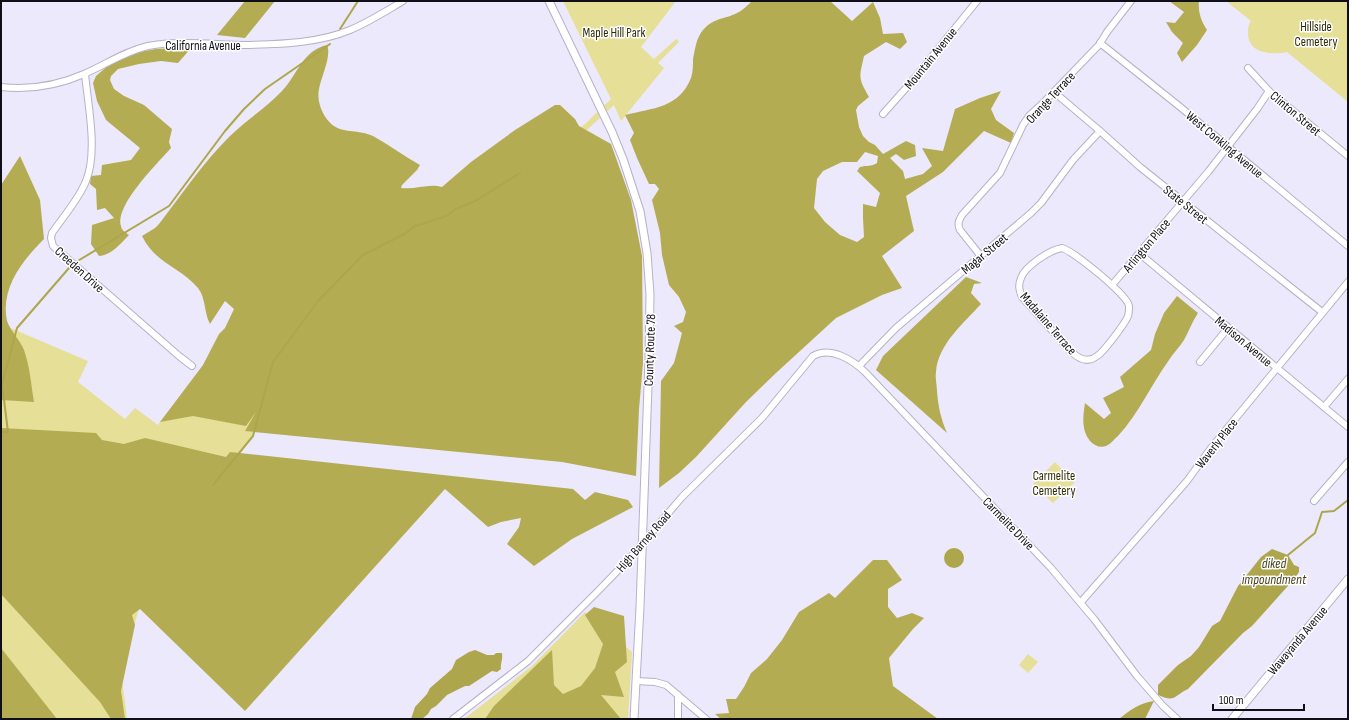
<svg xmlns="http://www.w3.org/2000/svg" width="1349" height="720" font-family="'Sofia Sans Condensed',sans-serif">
	<rect width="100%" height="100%" fill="#ece9fc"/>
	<!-- green -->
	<g fill="#e5df97">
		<path d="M563,1H676L641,47L654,59L675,40L677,39L679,42L658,63L664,68L621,121L614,105L588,129L482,207L293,358L252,436L212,484L151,566L121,672L127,719H1V324L88,361L78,382L125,419L135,408L158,425L160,422L478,202L585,124L611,99Z"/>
		<path d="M1226,1H1348V102L1287,52C1272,55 1248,54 1248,33C1248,29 1248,25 1251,21Z"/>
		<path d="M1055,462L1075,482L1053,503L1033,484Z"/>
		<path d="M585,612L632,652L628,719H464L532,666Z"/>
		<path d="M1028,654L1038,662L1028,673L1019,665Z"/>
	</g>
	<!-- forest -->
	<g fill="#b4ac52" fill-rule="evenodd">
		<path d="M245,1H275L245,38L217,35Z"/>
		<path d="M752,1H830L852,21L873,2L880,18L883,34L903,33L907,42L900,49L886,42L864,56C859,78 858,78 869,97L858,106L856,110L859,127L863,136L869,142L875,145L883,154L906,141L915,145L916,156L904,160L896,154L890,158L903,171L905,179L923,174L932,166L922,148L943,151L955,109L980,98L1001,91L991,109L996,120L1014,133L1011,143L984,131L943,172L906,196L914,231L882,256L902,288L882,295L836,318L776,373L746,402L696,457L679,473L659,488L661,381L674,363L682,333L674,326L683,322L686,312L679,297L669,285L662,255L660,233L652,200L659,189L655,184H649L637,158L630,140L634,133L625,115C653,108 679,108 691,78C693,72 693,65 693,59C695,50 696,38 703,30C714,18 721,20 735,14C742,11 747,6 752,1ZM865,152L878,156L877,163C871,167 867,165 860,167L857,171L880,193L876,207L863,204V218L864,237L857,242L840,235L825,222L814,208L817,179L823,171L842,162H857Z"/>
		<path d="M1169,1H1199C1198,12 1201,21 1207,30L1197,45L1182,62L1177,53L1183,43L1172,32L1166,22L1175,23L1184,12Z"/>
		<path d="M327,45C332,55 321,78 319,89C316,103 325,124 340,129C350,132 363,131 373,136C389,145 404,156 420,165L417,170L402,185L401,188C415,190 429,183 442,187L471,162L515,130L555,105H560L575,119L579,126L611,144L631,200L642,256L643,363L639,409L636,476L562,462L245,431L256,412L246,426L193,416L160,422L203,365L219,334L225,328L234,309L225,301L210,324C204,313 206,298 198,288C180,267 155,263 142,236L155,228L159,224C182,194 203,163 229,137C246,120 266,108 282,91C298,74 302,51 327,45Z"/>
		<path d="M192,47L178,63L161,61L139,64L118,69L111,76L110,80L114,89L124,96L144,105L172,129L169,142L171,148C157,164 115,205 121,226C121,230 126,233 129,235C120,244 112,255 99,256L91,244L92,225L114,218L105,208L97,210L96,189L90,184L91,176L101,175L102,165L131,160L140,148L106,120L97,101L93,83L96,76L110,64L139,52L156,49Z"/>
		<path d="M20,156L40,200L44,239C23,260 0,288 7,321C11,332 20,340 24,350C30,367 31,384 34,402L1,400V185Z"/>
		<path d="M966,277L982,283L974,284L971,293L981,304C964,323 938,344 936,372C935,378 937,385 937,391C938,406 941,419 947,433L876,370L883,356Z"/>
		<path d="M1177,296L1198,313C1192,322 1189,331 1184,340C1180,347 1173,353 1169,360C1151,385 1139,413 1118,436C1114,439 1111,444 1106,446C1100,448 1095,446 1090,441C1081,430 1083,416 1085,403L1104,419L1111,413L1103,398L1124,387L1120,377L1151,350L1155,334L1164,313Z"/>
		<path d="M1,428L96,433L102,440L124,444L145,438L226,457L230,452L573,489L585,500L595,492L628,500L633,507L572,539L534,566L507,544L519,527L521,518L501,522L488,527L445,489L245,711L140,609L132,615L135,625L121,691L125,719H111L100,702L1,594Z"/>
		<path d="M873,560H887L902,580L888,589V607L897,618L912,613L924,618L913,629L889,658L893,686L938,719H721L715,714L729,713L726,699H736L744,687L751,673L767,659L782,640L799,612L829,593L835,598Z"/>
		<path d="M594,607L624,616L627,662L615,672L624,697L601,695L621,719H485L494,706L552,650L554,685L563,694L581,686L595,668L603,644L585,615Z"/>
		<path d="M1,648L57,719H1Z"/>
	</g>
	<!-- water -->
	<g fill="#aea64c">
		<circle cx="954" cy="558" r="10"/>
		<path d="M1272,549L1288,555L1294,565L1299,567V572L1295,578L1252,626L1243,633L1188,689C1173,696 1176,703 1158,695V685L1178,665L1191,656L1199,647L1212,626L1220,621L1238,586L1261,557Z"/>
		<path d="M475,650L487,655H494L496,653H502C503,660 500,664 501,669L497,672L492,671L469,686H465L447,695L436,706L431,709L428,714L422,719H411L415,707L427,694L430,688L452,669L456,660L469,652Z"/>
		<path d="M1154,701L1145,719H1119C1130,710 1139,703 1154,701Z"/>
	</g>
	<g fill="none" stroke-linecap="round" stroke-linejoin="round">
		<!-- stream -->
		<g stroke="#aea64c" stroke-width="2">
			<path d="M340,29L358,1"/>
			<path d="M76,262L169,206L225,131L244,109L265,89L330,44"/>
			<path d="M1,432H8L2,384L17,328L69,268"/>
			<path d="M213,485L253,436L273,362L318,301L363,255L406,233L413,227L446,216L456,209L477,200L520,173"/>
			<path d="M1288,555L1315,533L1322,512L1334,511L1348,500"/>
			<path d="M725,715L732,719"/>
		</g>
		<!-- minor casing -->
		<g stroke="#b5b2c8" stroke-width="8">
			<g id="minor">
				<path d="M1100,43L1179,106L1348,246"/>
				<path d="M1248,68L1269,91L1348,156"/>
				<path d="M85,74C88,105 98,152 86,181C79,199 63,217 52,233L51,238L53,246L179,356L192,366"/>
				<path d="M1,87C29,90 59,85 84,74C107,64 123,52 148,46C181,40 215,45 248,45C282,44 319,43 350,30C369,22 386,11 403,1"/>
				<path d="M1054,92L1100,131L1140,167L1288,285L1322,312"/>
				<path d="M883,114L914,79L977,1"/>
				<path d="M1062,248C1073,251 1128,295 1129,306C1129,309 1129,313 1128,316C1126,322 1103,353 1097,356C1092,360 1086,361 1080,358C1071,354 1065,344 1058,337C1046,324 1034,310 1022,297C1019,290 1018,285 1021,278C1025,266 1050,250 1062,248Z"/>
				<path d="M1140,254L1348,427"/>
				<path d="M980,255L960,230C957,224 959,220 962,215L1000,173L1023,125L1029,116L1042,104L1099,45L1107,32L1131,1"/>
				<path d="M1112,285L1208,172L1257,109L1269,91"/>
				<path d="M1200,362L1228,328"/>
				<path d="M859,366L896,328L1031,213L1041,203L1073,160L1100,131"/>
				<path d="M1324,407L1348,379"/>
				<path d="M1314,501L1348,462"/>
				<path d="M1081,602L1187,481L1211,448L1348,282"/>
				<path d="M636,681L655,682L666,685L706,719"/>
				<path d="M453,719L528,661L600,589L629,559L682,497L762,418L813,356C831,346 853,360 866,373L1051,568L1094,619L1137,676L1163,706L1177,719"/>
				<path d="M678,719V695"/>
			</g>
		</g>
		<!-- tertiary casing -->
		<g stroke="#b5b2c8" stroke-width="9">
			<g id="tertiary">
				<path d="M549,1L612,132L623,159L640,211L647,253L650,294L649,359L640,607L634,719"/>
				<path d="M1232,719L1348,579"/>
			</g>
		</g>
		<!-- minor -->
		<use href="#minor" stroke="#fff" stroke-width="6"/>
		<!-- tertiary -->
		<use href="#tertiary" stroke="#fff" stroke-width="7"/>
	</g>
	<g text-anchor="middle" stroke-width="3" stroke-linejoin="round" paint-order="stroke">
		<!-- park labels -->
		<g font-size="13" fill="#302c04" stroke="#fff">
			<text x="1316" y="31">Hillside<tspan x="1316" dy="15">Cemetery</tspan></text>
			<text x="614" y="37">Maple Hill Park</text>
			<text x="1054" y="480">Carmelite<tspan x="1054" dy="15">Cemetery</tspan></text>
		</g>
		<!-- street labels -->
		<g font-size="13" fill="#100f17" stroke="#fff">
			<text x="203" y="50">California Avenue</text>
			<text transform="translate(930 58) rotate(-51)" y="5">Mountain Avenue</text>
			<text transform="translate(1050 97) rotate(-47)" y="5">Orange Terrace</text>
			<text transform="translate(1296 113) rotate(40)" y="5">Clinton Street</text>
			<text transform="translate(1225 144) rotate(40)" y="5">West Conkling Avenue</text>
			<text transform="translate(1186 204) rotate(39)" y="5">State Street</text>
			<text transform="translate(1146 245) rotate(-50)" y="5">Arlington Place</text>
			<text transform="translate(984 253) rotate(-40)" y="5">Magar Street</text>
			<text transform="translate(80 269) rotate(42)" y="5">Creeden Drive</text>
			<text transform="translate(1049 323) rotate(49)" y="5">Madalaine Terrace</text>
			<text transform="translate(1244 341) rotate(40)" y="5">Madison Avenue</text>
			<text transform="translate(649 350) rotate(-88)" y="5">County Route 78</text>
			<text transform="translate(1216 443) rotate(-52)" y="5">Waverly Place</text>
			<text transform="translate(1009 523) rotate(46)" y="5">Carmelite Drive</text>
			<text transform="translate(643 541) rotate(-49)" y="5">High Barney Road</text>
			<text transform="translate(1297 640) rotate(-50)" y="5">Wawayanda Avenue</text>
		</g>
		<!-- water labels -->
		<g font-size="14" font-style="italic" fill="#47441d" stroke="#fff">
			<text x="1274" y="568">diked<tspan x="1274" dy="16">impoundment</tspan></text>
		</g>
	</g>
	<!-- border -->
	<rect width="1349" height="720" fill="none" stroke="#100f17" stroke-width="4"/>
	<!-- scale -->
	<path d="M1213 704v6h91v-6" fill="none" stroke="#100f17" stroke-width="2"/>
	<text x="1219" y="704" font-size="12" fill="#100f17" stroke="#ffffff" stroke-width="3" paint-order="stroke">100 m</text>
</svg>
